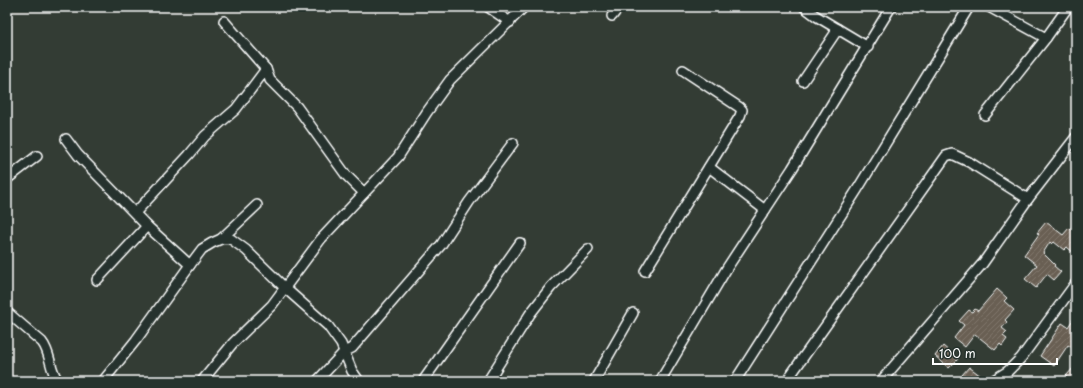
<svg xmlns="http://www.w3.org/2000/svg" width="1083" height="388" font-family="'Playpen Sans',sans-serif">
	<defs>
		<pattern id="building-hatch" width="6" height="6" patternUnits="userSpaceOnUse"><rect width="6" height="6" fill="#695f52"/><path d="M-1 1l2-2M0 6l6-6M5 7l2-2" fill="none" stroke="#80776c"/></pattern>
	</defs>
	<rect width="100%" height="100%" fill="#333c34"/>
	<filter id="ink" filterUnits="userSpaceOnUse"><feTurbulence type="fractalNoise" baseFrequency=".025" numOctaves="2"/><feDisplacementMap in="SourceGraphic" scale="8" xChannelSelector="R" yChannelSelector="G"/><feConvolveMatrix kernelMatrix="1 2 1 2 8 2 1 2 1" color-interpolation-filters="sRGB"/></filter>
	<g filter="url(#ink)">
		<!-- building -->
		<g fill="url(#building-hatch)" stroke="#fff">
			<path d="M1046,222L1063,235L1069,228L1070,229L1076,222V255L1067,247L1064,250L1054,242L1052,244L1050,242L1043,253L1055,265L1054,266L1061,272L1054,280L1047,274L1036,288L1025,279L1037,265L1024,255L1039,234L1037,233Z"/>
			<path d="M997,289L1007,298L1004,301L1014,310L1005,320L1007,322L1002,328L1007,332L1003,336L1007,339L1002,346L1000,344L995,350L975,334L965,347L954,338L964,325L959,321L969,310L972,312L975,309L978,311Z"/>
			<path d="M1076,315V350L1068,345L1054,366L1040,356L1062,323L1068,327Z"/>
			<path d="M943,346L958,359L949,368L935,356Z"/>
			<path d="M1076,365V381H1071L1066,376Z"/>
			<path d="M969,367L981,376L978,381H969L962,375Z"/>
		</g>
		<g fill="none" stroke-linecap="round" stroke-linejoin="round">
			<!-- minor casing -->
			<g stroke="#fff" stroke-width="12">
				<g id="minor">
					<path d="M488,7L510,22"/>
					<path d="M804,7L816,16L868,47"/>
					<path d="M989,7L1046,38"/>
					<path d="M612,16L619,7"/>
					<path d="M224,21L266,69L270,80L297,107L346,175L364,193"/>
					<path d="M803,81L838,29"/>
					<path d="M985,115L1046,38L1068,7"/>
					<path d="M66,139L78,155L147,226L190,265L202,249L212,243L221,239H231L246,250L285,288L328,326L341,344L352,371L359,381"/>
					<path d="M709,167L765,210"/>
					<path d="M7,179L37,156"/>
					<path d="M135,213L189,155L205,136L236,109L266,69"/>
					<path d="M221,239L257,205"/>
					<path d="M645,271L740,116L742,110L739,107L683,70"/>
					<path d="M97,280L147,226"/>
					<path d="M7,312L42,342C51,353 49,369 58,381"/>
					<path d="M790,376L946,156L952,154L969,162L1028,199"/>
					<path d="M103,381L136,340L190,265"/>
					<path d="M202,381L233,343L272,305L321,239L398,157L427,112L450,80L524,7"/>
					<path d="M317,381L344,352L352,348L441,245L469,202L513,143"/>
					<path d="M423,381L520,243"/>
					<path d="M488,381L530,314L551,287L588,249"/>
					<path d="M594,381L633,313"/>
					<path d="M660,381L727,268L792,169L891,7"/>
					<path d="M735,381L857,190L969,7"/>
					<path d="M881,381L983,263L1028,199L1076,137"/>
					<path d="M992,381L1008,371L1021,358L1076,283"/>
				</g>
			</g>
			<!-- minor -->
			<use href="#minor" stroke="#26332d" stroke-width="9"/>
		</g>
	</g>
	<!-- margin -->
	<rect width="1083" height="388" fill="none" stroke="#26332d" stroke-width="24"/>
	<rect x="12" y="12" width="1059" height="364" fill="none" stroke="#fff" stroke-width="1.5" filter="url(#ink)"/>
	<!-- scale -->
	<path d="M933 358v6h124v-6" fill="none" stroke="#ffffff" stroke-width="2"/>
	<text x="939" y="358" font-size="12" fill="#ffffff" stroke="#26332d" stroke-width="3" paint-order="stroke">100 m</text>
</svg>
